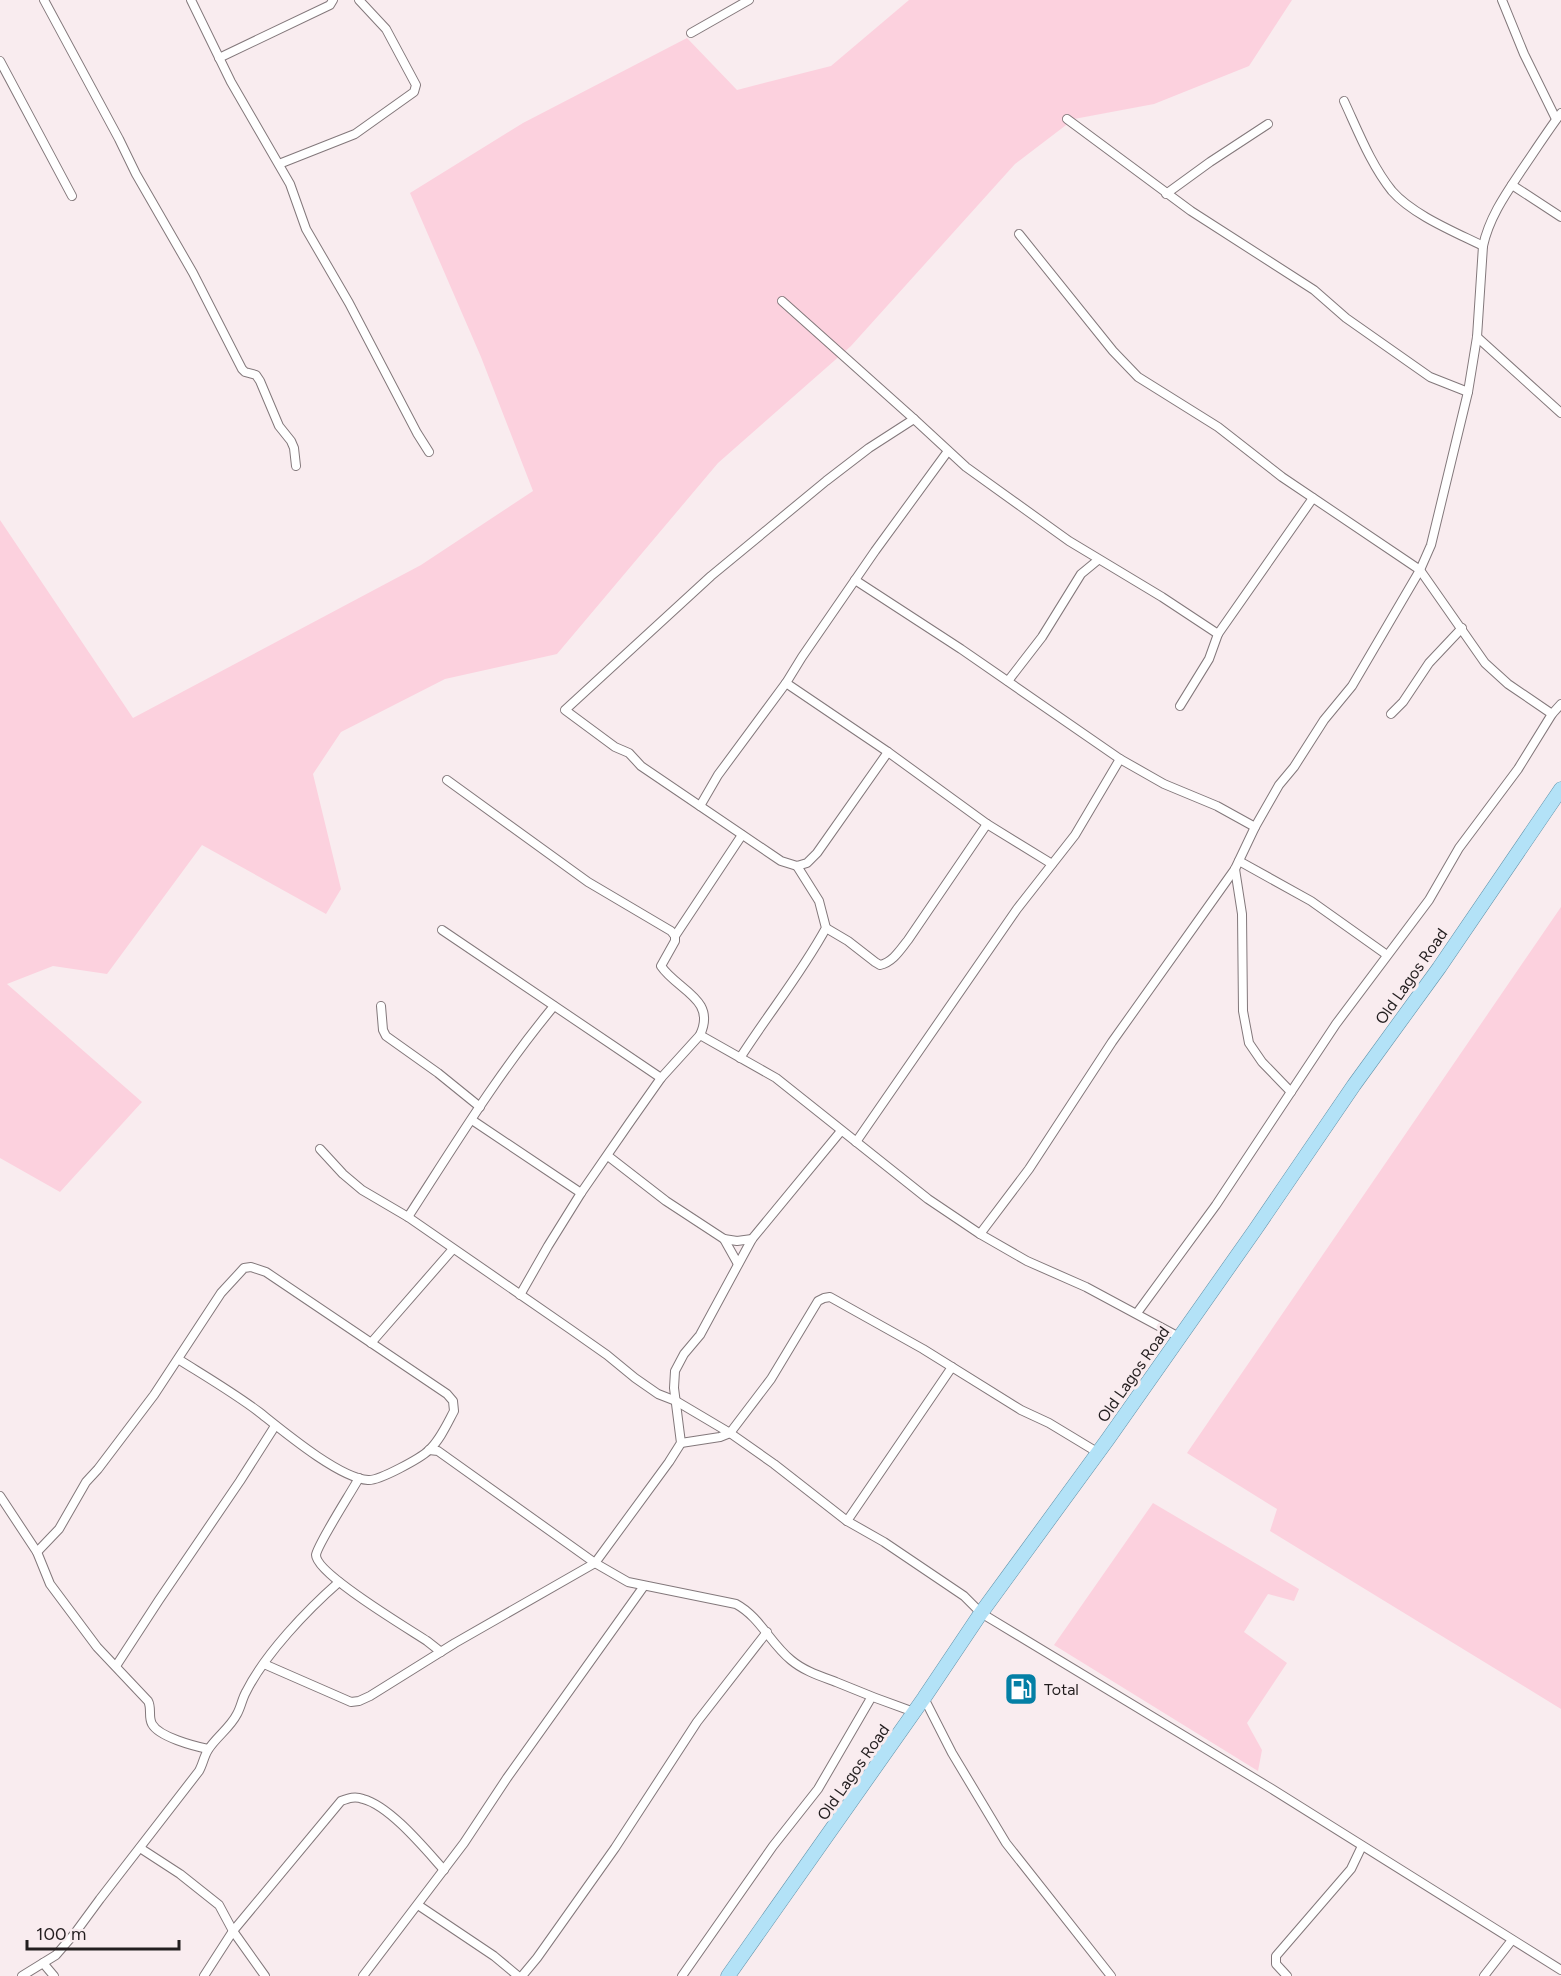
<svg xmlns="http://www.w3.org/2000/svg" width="1561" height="1976" font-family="Figtree,sans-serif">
	<rect width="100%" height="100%" fill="#f9ecef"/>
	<!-- green -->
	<g fill="#fcd1de">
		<path d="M909,0H1292L1249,66L1154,104L1074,119L1015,164L851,346L718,463L557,654L445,679L341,732L313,774L341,889L326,914L202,845L107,974L53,966L7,984L142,1102L60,1192L0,1158V520L133,718L421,565L533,491L481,357L410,193L523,123L687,38L737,90L831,66Z"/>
		<path d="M1561,907V1709L1270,1531L1277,1509L1187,1453Z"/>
		<path d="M1153,1503L1299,1589L1294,1601L1268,1594L1244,1632L1287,1663L1247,1723L1262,1750L1258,1771L1054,1645Z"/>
	</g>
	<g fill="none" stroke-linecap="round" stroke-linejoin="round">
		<!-- street casing -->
		<g stroke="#83787b" stroke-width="10">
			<g id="street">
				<path d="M44,0L119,139L136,174L193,273L242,369L245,372L256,375L260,381L279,426L291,441L294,448L296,466"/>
				<path d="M191,0L231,82L290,184L306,229L349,303L417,433L429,452"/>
				<path d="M1502,0L1524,54L1556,119"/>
				<path d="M691,33L749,0"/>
				<path d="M219,58L330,5L333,0"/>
				<path d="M0,61L72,196"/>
				<path d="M1344,101C1358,131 1371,165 1392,191C1413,215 1455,232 1483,246"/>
				<path d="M1067,119L1191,211L1314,290L1346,318L1430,377L1468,392"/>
				<path d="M279,164L355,134L414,92L416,85L386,29L359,0"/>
				<path d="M1512,185L1561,217"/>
				<path d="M1166,194L1210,162L1268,124"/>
				<path d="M1019,234L1113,351L1138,377L1218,427L1282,477L1420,570L1485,663L1508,684L1552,714"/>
				<path d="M782,301L914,419L966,467L1069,541L1162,597L1218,634"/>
				<path d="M1477,337L1561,413"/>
				<path d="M855,580L961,649L1120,759L1164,784L1217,806L1255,827"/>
				<path d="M1008,681L1042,637L1081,574L1098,560"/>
				<path d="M786,683L888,752L987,824L1052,864"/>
				<path d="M1180,706L1209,659L1218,634L1313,498"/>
				<path d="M1391,714L1403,702L1429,663L1462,628"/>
				<path d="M888,752L817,853L807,863L797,866L781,861L641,766L629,753L615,747L565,710L711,576L826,481L869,448L914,419"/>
				<path d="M447,780L588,882L671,931L675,936V941L661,966C677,990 717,999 700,1035L661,1078L630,1122L581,1193L548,1246L520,1295"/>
				<path d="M700,806L718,775L786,683L802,657L875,551L948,451"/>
				<path d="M1239,861L1311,901L1387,955"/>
				<path d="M1235,869L1242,914L1243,1011L1249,1043L1262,1062L1291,1092"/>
				<path d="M826,928L848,941L875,962L880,965C893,962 900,950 908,940L987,824"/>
				<path d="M442,930L661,1078"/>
				<path d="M675,936L742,835"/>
				<path d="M381,1006L383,1030L386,1036L438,1073L480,1107"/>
				<path d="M700,1035L776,1078L928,1199L980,1234L1027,1261L1086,1287L1179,1337"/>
				<path d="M740,1058C768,1014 801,974 826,928L819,901L797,866"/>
				<path d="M472,1120L581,1193"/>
				<path d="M856,1142L1017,909L1075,835L1120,759"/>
				<path d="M320,1149L343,1174L362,1190L408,1217L570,1329L607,1355L635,1378L658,1394L676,1401L730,1433L774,1464L847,1521L884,1542L964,1596L981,1613L1272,1789L1561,1970"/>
				<path d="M608,1156L666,1201L724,1239L737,1241L752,1239"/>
				<path d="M408,1217C454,1146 499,1072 554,1006"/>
				<path d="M980,1234L1029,1169L1112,1042L1235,869L1255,827L1279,785L1294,767L1324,720L1352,686L1420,570L1431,545L1468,392L1477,337L1483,246C1489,218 1505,195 1521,171C1534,152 1547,132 1561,113"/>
				<path d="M724,1239L738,1264"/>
				<path d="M1137,1313L1216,1205L1336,1024L1429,900L1459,848L1518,769L1552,714L1561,704"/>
				<path d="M371,1343L453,1249"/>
				<path d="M681,1443L720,1437L730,1433L771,1379L818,1301L824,1298L830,1297L923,1349L1021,1410L1049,1423L1097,1452"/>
				<path d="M429,1450L438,1451L595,1563L628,1582L736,1604C760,1617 770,1643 791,1660C804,1671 820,1676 836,1682C862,1693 888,1703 914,1712"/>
				<path d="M359,1478C352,1491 317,1545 316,1555C316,1574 409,1629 427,1641L441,1652"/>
				<path d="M0,1496L37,1552L50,1584L97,1647L148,1701C152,1708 148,1717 152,1724C159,1737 194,1746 208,1749"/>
				<path d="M847,1521L952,1367"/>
				<path d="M37,1552L59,1529L86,1482L98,1469L154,1395L221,1293L244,1268L251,1267L266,1272L447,1394L453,1401L454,1411C447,1424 440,1440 429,1450C421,1458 379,1481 368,1480C339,1478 283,1431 259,1412C234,1393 205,1376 178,1359"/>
				<path d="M264,1664L351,1702L359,1701L370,1696L455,1643L595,1563L669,1462L681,1443L674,1388L675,1371L684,1354L700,1335L752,1239L841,1131"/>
				<path d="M116,1666L159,1600L240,1481L275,1426"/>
				<path d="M924,1698L952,1753L1006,1843L1111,1976"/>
				<path d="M140,1848L180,1874L219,1905L233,1931L265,1976"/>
				<path d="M418,1905L494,1956L518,1976"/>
				<path d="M43,1963L54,1976"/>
				<path d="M22,1976L56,1955L75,1933L100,1899L199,1771C203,1764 204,1756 208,1750C216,1737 230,1728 237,1714C241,1707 242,1699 246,1692C265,1654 307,1610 339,1582"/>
				<path d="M204,1976L233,1931L341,1801C349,1798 355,1796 363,1799C390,1806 425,1849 444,1870"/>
				<path d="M363,1976L464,1843L507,1778L644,1586"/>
				<path d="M522,1976L537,1958L615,1848L697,1722L767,1632"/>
				<path d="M682,1976L773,1846L818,1789L871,1698"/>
				<path d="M1287,1976L1276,1964V1956L1351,1869L1362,1846"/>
				<path d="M1484,1976L1512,1940"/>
			</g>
		</g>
		<!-- primary casing -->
		<g stroke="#5f91a8" stroke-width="15">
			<path id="primary" d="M728,1976L924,1698L981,1613L1108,1439L1255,1230L1354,1085L1439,968L1561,789"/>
		</g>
		<!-- street -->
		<use href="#street" stroke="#fff" stroke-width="8"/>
		<!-- primary -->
		<use href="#primary" stroke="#b3e2f7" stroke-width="14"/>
	</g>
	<!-- icons -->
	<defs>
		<g id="fuel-square" transform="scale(1.725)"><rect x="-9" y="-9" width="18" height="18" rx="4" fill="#047fa5" stroke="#f9ecef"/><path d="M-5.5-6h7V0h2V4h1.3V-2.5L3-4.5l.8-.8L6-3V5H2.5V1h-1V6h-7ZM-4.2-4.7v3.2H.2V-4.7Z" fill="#fff"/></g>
	</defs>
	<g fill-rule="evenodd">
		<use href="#fuel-square" x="1021" y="1689"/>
	</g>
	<g text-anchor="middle" stroke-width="6" stroke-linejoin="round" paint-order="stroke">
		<!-- street labels -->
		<g font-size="16" fill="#231e1f" stroke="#f9ecef">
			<text transform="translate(1411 976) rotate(-55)" y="6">Old Lagos Road</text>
			<text transform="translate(1133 1374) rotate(-55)" y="6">Old Lagos Road</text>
			<text transform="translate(853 1772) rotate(-55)" y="6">Old Lagos Road</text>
		</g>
		<!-- poi labels -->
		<g font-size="16" fill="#231e1f" stroke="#f9ecef" text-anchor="start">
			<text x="1044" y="1695">Total</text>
		</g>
	</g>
	<!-- scale -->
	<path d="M27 1940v9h152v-9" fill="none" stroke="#231e1f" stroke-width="3"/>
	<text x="36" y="1940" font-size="18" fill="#231e1f" stroke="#f9ecef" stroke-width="4.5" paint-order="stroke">100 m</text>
</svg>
